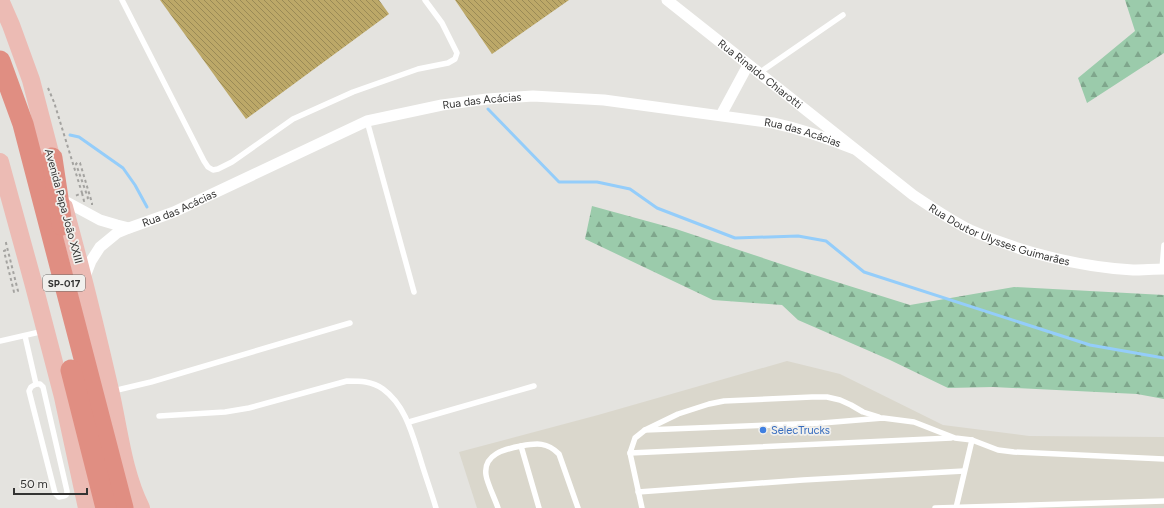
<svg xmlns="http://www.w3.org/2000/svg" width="1164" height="508" font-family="Figtree,sans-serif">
	<defs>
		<pattern id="forest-firs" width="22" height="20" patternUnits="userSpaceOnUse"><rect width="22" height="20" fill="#9bcbab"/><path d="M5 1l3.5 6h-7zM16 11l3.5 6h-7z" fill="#7fa68c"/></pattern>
		<pattern id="building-back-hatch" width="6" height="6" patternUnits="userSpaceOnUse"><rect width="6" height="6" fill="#bca868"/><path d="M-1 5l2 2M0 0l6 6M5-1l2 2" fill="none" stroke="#9a8a56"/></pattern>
	</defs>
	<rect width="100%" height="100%" fill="#e4e3df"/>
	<!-- built -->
	<path fill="#dad7cc" d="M787,361L840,374L943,425L1029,436L1164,437V508H477L459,452L598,415Z"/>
	<!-- forest -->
	<g fill="url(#forest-firs)">
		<path d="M1125,0H1164V53L1087,103L1078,78L1135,31Z"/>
		<path d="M592,206L676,229L808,273L910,305L1014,287L1164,295V399L1137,394L993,387L948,388L890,360L798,320L782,305L713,300L585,239Z"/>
	</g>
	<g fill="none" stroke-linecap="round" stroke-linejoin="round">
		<!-- stream -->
		<g stroke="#94cdfa" stroke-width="3">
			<path d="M488,109L559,182H597L630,189L657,208L735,238L798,236L826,241L864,272L1090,345L1164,358"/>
			<path d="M70,135L79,137L123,168L135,185L147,207"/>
		</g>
	</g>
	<!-- building -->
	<g fill="url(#building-back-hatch)">
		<path d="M160,0H379L389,14L246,119Z"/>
		<path d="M455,0H569L492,54Z"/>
	</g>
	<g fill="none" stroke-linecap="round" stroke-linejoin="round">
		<!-- path -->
		<g stroke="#a4a3a0" stroke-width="2" stroke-dasharray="3 3" stroke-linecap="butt">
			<path d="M48,88L54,102L82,193L75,196"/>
			<path d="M82,193L84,201L88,198L76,164L78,162L80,163L92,203V205"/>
			<path d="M6,250L4,251L14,292L18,291L6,243L8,242"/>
		</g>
		<!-- lane -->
		<g stroke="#fff" stroke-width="5.5">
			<path d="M122,0L204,161L208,167L213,170L218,169L232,162L293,119L353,92L418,69L448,63L455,59L457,53L442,23L425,0"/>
			<path d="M759,73L843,15"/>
			<path d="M367,121L414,292"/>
			<path d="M1162,269L1164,245"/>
			<path d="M25,336L36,384"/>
			<path d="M0,341L44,331"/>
			<path d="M36,384H40L43,387L67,491C67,497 64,496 59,497L55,493L29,391L31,387Z"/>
			<path d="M113,391L151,382L350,323"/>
			<path d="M159,416L225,412L249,408L347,381C360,381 372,381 383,389C405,405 412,433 420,458C425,475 431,491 436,508"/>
			<path d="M409,422L534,386"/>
			<path d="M645,430L822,423L883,418L914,422L955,438L972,440L998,450L1014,452L1164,459"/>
			<path d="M521,446C537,443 547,442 559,454L578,508"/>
			<path d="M630,453L951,438"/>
			<path d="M638,492L803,480L964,471"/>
			<path d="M498,508C495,499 487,483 486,475C483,454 505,449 521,446L539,508"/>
			<path d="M642,508L630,453L635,438L645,430L678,414L709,404L724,401L812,397H827L840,400L851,405L863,412L879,417"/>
			<path d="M935,508L1164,501"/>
			<path d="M956,508L972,440"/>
		</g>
		<!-- street -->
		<g stroke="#fff" stroke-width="11">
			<path id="s1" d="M667,0L913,195C931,207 950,220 970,230C1020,252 1079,267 1133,270C1143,270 1154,269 1164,269"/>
			<path d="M721,115L748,65"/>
			<path d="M63,200L100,220L117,225L129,228"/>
			<path id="s2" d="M84,279L91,261L100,247L117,233L129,228L174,212L367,121L442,105L487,99L533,96L604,100L773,123C801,129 827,138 854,149"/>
		</g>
		<!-- primary -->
		<g stroke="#ecbbb4" stroke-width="18">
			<path d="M0,0L11,25L31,80L55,172"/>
			<path d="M0,162L33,282L63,397L87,508"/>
			<path d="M64,207C81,268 96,329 110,390C119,429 123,472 141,508"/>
		</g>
		<!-- highway -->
		<g stroke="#e08e82" stroke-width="21">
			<path d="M0,61L23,124L123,508"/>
			<path d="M52,158L62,225"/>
			<path d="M71,370L106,508"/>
		</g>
	</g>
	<!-- markers -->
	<circle fill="#3f7fe0" stroke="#f1f0ed" stroke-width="1.5" cx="763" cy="430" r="4"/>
	<g text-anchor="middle" stroke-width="3.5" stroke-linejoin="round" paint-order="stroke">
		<!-- shield labels -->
		<rect fill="#f1f0ed" stroke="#6d6c6b" stroke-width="1" x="43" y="275" width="42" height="16" rx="3"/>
		<g font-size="10" font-weight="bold" fill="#343433">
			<text x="64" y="287">SP-017</text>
		</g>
		<!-- street labels -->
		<g font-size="11" fill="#343433" stroke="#f1f0ed">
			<text dy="4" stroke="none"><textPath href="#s1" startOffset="119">Rua Rinaldo Chiarotti</textPath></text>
			<text dy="4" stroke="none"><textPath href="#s2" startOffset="449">Rua das Acácias</textPath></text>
			<text dy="4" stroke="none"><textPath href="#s2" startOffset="773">Rua das Acácias</textPath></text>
			<text transform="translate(64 206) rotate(75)" y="4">Avenida Papa João XXIII</text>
			<text dy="4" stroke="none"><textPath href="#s2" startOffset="125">Rua das Acácias</textPath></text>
			<text dy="4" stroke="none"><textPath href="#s1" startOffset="410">Rua Doutor Ulysses Guimarães</textPath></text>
		</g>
		<!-- shop labels -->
		<g font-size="11" fill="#366cbe" stroke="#f1f0ed" text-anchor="start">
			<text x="771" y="434">SelecTrucks</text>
		</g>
	</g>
	<!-- scale -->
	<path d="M14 488v6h73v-6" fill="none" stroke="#343433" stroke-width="2"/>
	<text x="20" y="488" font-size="12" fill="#343433" stroke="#f1f0ed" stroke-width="3" paint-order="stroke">50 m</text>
</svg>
